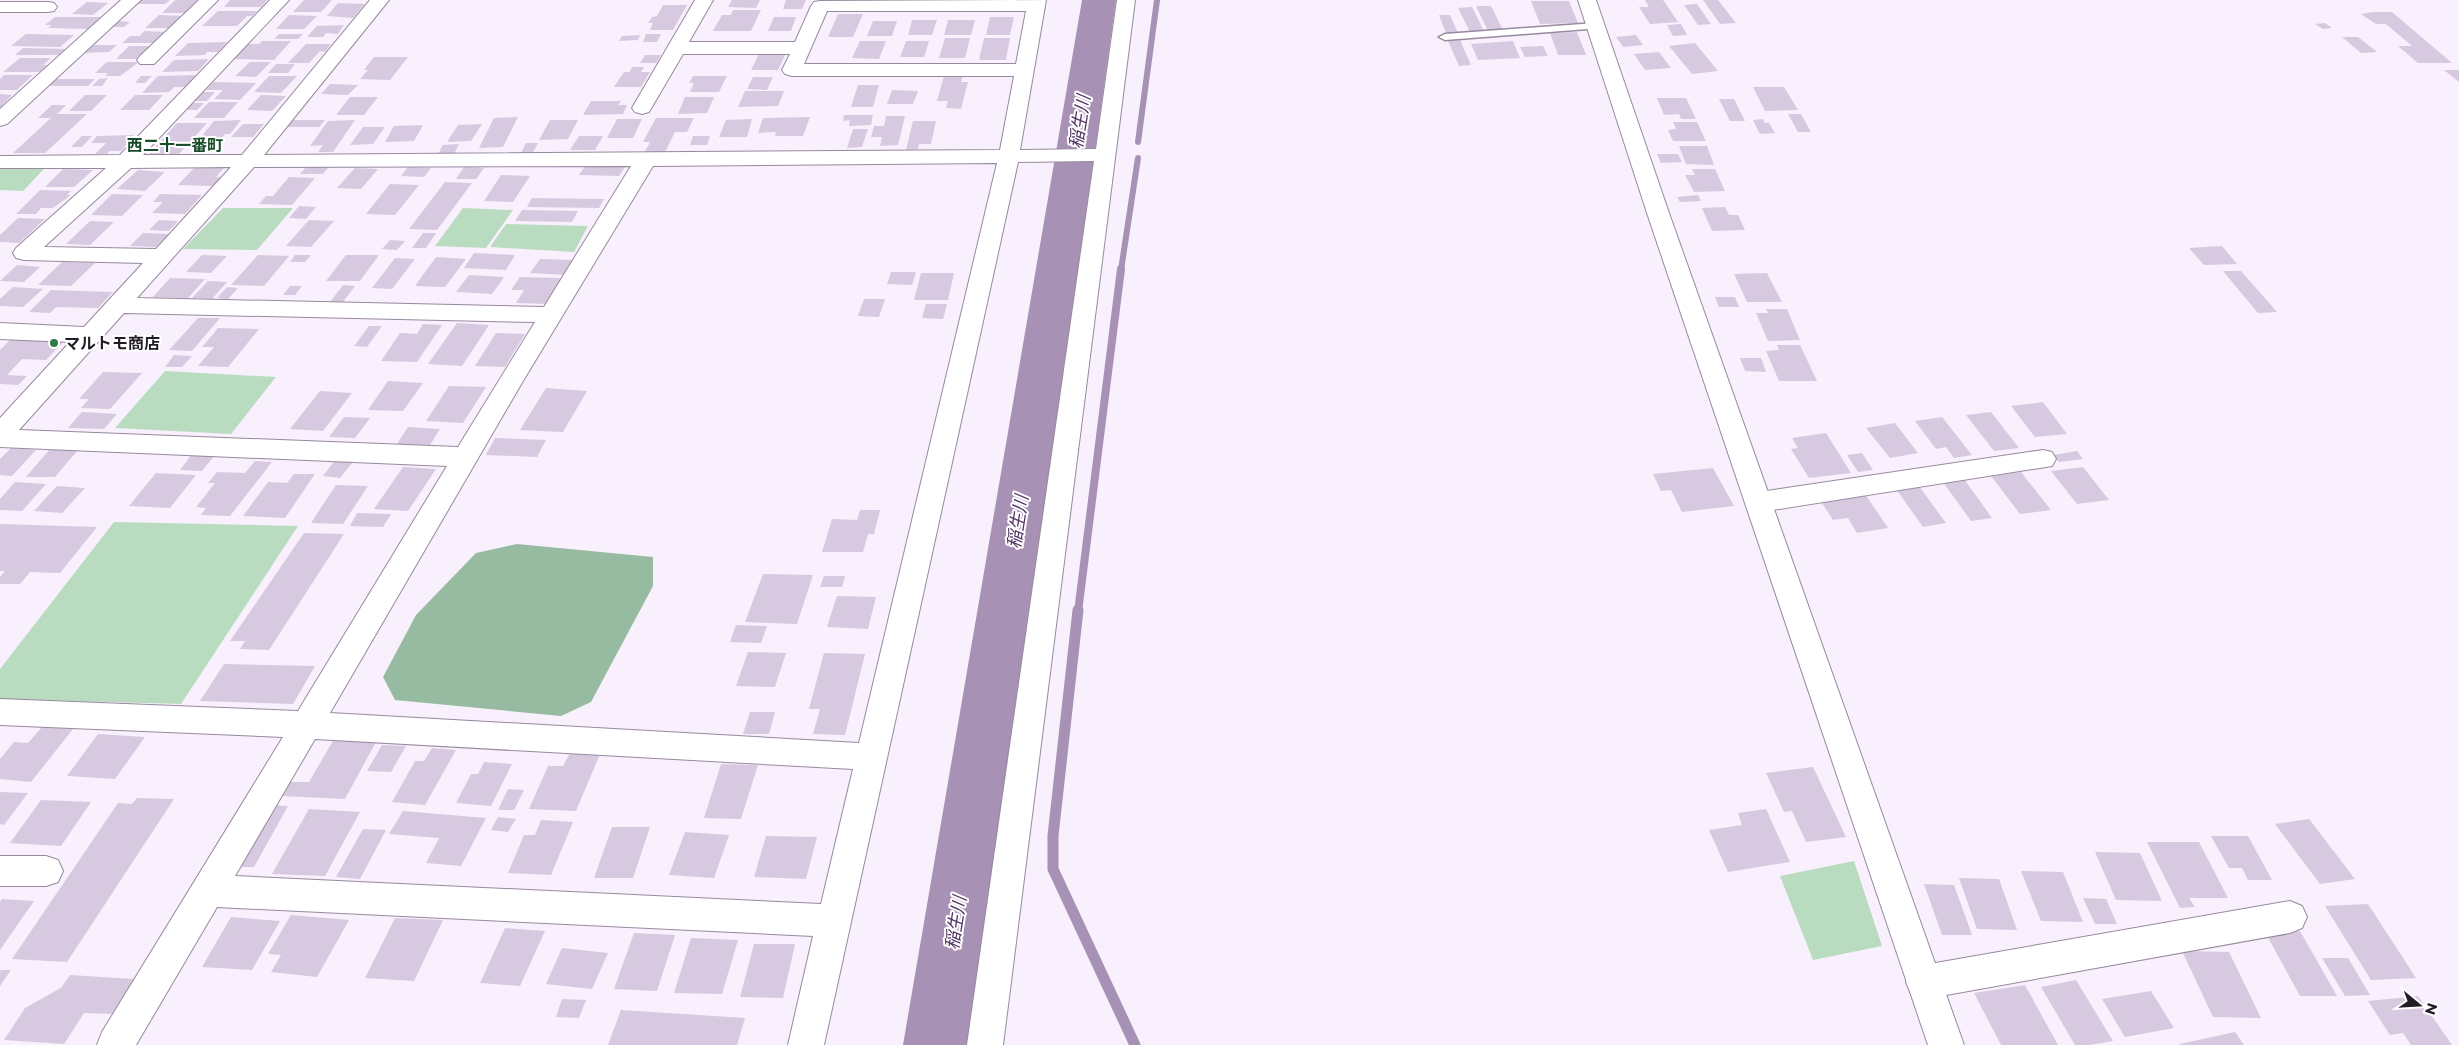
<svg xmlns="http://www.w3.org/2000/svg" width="2459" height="1045" font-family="Montserrat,'Noto Sans JP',sans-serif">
	<rect width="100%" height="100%" fill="#f8f0fd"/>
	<!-- green -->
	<g fill="#b9dcc1">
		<path d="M0,169H44L23,191L0,190Z"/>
		<path d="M223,208H293L257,250L183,249Z"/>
		<path d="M463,208L513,210L486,248L435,246Z"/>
		<path d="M506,224L588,226L574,252L490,247Z"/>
		<path d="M165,371L276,377L231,434L115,428Z"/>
		<path d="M114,522L298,526L181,704L0,699V669Z"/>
		<path d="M1854,861L1882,946L1813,960L1780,876Z"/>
	</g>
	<!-- forest -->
	<path fill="#97bba0" d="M517,544L653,557V586L591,702L561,716L395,700L383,677L416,615L476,553Z"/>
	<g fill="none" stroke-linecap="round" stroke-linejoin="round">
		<!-- stream-far2 -->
		<g stroke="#a791b4" stroke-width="6">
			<path d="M1138,142L1157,0"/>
			<path d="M1121,270L1138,158"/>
		</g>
		<!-- stream-far1 -->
		<path stroke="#a791b4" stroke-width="8" d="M1078,612L1121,269"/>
		<!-- stream -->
		<path stroke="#a791b4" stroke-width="11" d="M1078,610L1053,836V869L1135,1045"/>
		<!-- river -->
		<path fill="#a791b4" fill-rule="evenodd" d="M1082,0H1116L971,1045H903Z"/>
	</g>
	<!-- building -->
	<g fill="#d7c9df">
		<path d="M138,0H170L165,4H134Z"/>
		<path d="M175,0H203L190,13H162Z"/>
		<path d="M230,0H267L261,7H224Z"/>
		<path d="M304,0H332L321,12H293Z"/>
		<path d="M732,0H760L756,8L728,7Z"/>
		<path d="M786,0H806L802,9H783Z"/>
		<path d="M1645,0H1663L1678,22L1650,24L1639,7H1649Z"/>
		<path d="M1703,0H1718L1736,23L1720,24Z"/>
		<path d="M1531,1H1569L1578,23L1540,24Z"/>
		<path d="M87,2L108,3L93,15L72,14Z"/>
		<path d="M338,3L365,4L353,18L327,16Z"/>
		<path d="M1697,4L1711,24L1698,25L1684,5Z"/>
		<path d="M663,5H687L673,30H650L653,23H648L652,17L657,16Z"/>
		<path d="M1476,6H1491L1503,30L1488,31Z"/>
		<path d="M1472,7L1484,31L1470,32L1458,8Z"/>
		<path d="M733,10H761L751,31H713L722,15H731Z"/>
		<path d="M218,11H257L252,16H247L237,26H202Z"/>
		<path d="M2373,12H2392L2452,63H2418L2398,46H2412L2386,24H2376L2361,14Z"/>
		<path d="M838,14H863L853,37H828Z"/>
		<path d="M159,15L187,16L173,28H145Z"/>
		<path d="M289,15L317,16L304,29H276Z"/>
		<path d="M1439,15H1450L1458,33H1446Z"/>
		<path d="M55,17H102L89,29L48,28L52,25H45Z"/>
		<path d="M774,17H796L791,31H768Z"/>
		<path d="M990,17H1014L1010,35H986Z"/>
		<path d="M912,20H937L932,35H908Z"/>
		<path d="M948,20H975L971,35H944Z"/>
		<path d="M118,21L130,22L124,27H112Z"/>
		<path d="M873,21H897L892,36H867Z"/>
		<path d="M2325,23L2332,28L2323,29L2315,24Z"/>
		<path d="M1681,24L1687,35L1673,36L1667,25Z"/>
		<path d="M344,25L338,34L326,33L323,37H307L317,26Z"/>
		<path d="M144,31L168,32L155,43H122L130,36H140Z"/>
		<path d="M1577,32L1586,55H1558L1550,33Z"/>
		<path d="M26,34L74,35L60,47L11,46Z"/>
		<path d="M279,34H303L298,39H274Z"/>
		<path d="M646,34H661L657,42H643Z"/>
		<path d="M640,35L638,40L619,41L622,36Z"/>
		<path d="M1636,35L1643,45L1623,47L1616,37Z"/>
		<path d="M2342,37H2358L2377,52L2361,53Z"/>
		<path d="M945,38H970L965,58H939Z"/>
		<path d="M984,38H1010L1006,60H979Z"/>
		<path d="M1460,40L1471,65L1459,66L1448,41Z"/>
		<path d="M262,41H291L274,60L230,59L245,44H259Z"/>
		<path d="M860,41H886L879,59L852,58Z"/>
		<path d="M906,41H929L924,57H900Z"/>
		<path d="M1513,41L1520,58L1478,60L1471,44Z"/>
		<path d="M227,42L218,52H207L205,55L175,56L188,43Z"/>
		<path d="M1695,43L1718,71L1692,74L1669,46Z"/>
		<path d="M306,44H331L325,52L320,51L309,63H288Z"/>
		<path d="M92,45H117L109,52L84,53Z"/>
		<path d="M129,46H154L141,59H116Z"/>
		<path d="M1543,46L1548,56L1525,57L1520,47Z"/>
		<path d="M23,48L68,49L60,55H15Z"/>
		<path d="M760,52L786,53L778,70H751Z"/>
		<path d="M1659,52L1671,68L1645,70L1634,54Z"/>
		<path d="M645,55H661L656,63H640Z"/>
		<path d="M374,57H408L390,80L360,79L368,70H364Z"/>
		<path d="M20,58H51L43,65H48L39,72H3Z"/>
		<path d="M209,59L198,71L162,72L174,60Z"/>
		<path d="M107,62H139L120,76H105L108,73H95Z"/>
		<path d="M250,62H271L256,77L235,76Z"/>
		<path d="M276,64H295L288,73H268Z"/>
		<path d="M632,67H644L641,72H650L641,87H614L624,72H630Z"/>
		<path d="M2444,70H2459V82Z"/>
		<path d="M4,75H33L17,90H0V79Z"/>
		<path d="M197,75L186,87H174L169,92L142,93L158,76Z"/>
		<path d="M141,76H152L145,83H135Z"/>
		<path d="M269,76H297L281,93L254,92Z"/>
		<path d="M693,76H727L719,92H690L694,83H689Z"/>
		<path d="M944,76H963L961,82H968L961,109L946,108L948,101H937Z"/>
		<path d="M753,77H773L767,90L747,89Z"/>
		<path d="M108,78L102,86H92L99,79Z"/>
		<path d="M56,79H95L88,86H49Z"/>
		<path d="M214,82L256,83L240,100L214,99L223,90H206Z"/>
		<path d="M330,84L358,85L348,95L321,94Z"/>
		<path d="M858,85H879L873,107H851Z"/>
		<path d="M1753,87H1784L1798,110L1765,111Z"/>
		<path d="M892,90L918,91L913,104H887Z"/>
		<path d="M745,91H784L778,106L738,107Z"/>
		<path d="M200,92H215L207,101H191Z"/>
		<path d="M0,94L12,95L0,108Z"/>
		<path d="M85,95H107L91,111H69Z"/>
		<path d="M135,95H163L149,110H120Z"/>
		<path d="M261,95L286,96L272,111L247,110Z"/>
		<path d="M350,97H378L364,115H336Z"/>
		<path d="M685,97H714L707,113L678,114Z"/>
		<path d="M1657,98H1686L1696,119H1681L1679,114L1664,115Z"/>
		<path d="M1719,99H1734L1745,121H1730Z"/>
		<path d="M591,101H621L618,105H627L623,114L583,115Z"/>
		<path d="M209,102H238L224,118H194Z"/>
		<path d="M191,103H204L197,110H184Z"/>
		<path d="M52,105H66L57,114H87L45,153H13L51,118H38Z"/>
		<path d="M1788,114H1801L1811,132H1798Z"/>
		<path d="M844,115H873L871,125L849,126L850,120L843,121Z"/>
		<path d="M886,116H905L898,145L880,146L882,137H871L874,126H884Z"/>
		<path d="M518,117L503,147L479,148L494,118Z"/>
		<path d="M810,117L803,136H775L776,132L758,133L763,118Z"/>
		<path d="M656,118H694L687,132H675L664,154H644L650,142H643Z"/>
		<path d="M617,119H642L633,138H607Z"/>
		<path d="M752,119L747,137H719L726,120Z"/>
		<path d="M1763,119L1765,123H1769L1775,133L1760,134L1753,120Z"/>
		<path d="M241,120L230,134H225L219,141L194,145L214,121Z"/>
		<path d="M291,120H325L319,127H284Z"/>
		<path d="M355,120L333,152H318L323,145L310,146L328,121Z"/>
		<path d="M550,120H578L568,139L539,140Z"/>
		<path d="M913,121H936L931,144H919L918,149L906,150Z"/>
		<path d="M1673,122H1697L1706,141H1673L1668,130L1676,129Z"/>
		<path d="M177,123H207L178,155H148Z"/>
		<path d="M243,124H264L253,137H231Z"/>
		<path d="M482,124L471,141L447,142L458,125Z"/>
		<path d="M423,125L414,141L385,142L394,126Z"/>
		<path d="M363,127H385L373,144L350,145Z"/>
		<path d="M853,129H868L862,147L847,148Z"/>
		<path d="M134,135L121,151H109L107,154H95L106,143H91L97,136Z"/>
		<path d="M82,136H92L82,147H71Z"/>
		<path d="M579,136H603L595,150H570Z"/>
		<path d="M693,136H710L707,145H690Z"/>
		<path d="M526,143H538L533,152L521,153Z"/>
		<path d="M459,144L454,154H438L443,145Z"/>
		<path d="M1679,146H1707L1714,165L1686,164Z"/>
		<path d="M1657,154H1678L1682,162L1661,163Z"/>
		<path d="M586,165L625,167L619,176L579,175Z"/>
		<path d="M306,167H329L323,174H300Z"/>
		<path d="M408,167L431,168L424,177L401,176Z"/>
		<path d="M464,167L484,168L476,179H456Z"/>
		<path d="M194,168H224L216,177H221L212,186L178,185Z"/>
		<path d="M355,168L378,169L361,189L337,188Z"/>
		<path d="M63,169L93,170L74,187H45Z"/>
		<path d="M1692,169H1715L1725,191L1694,192L1685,175H1695Z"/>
		<path d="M138,170L165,172L145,191L117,189Z"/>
		<path d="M501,175L530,176L513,202L484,201Z"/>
		<path d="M289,177L315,178L292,205L259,204L266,196H273Z"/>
		<path d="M445,182L472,183L437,230L409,229Z"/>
		<path d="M390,184L419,185L395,215L366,214Z"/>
		<path d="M40,190L71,191L67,195H71L53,208H41L36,214H16Z"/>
		<path d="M112,194L143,195L122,216L91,215Z"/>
		<path d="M160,194L202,195L185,214L152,213L163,202H153Z"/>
		<path d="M1698,195L1701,201L1680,202L1677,197Z"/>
		<path d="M532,198L604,199L599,208L527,207Z"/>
		<path d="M299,206L316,207L306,219L289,218Z"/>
		<path d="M1725,207L1729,215H1738L1745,230L1712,231L1702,208Z"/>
		<path d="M522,210L578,211L572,222L515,221Z"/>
		<path d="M18,218L45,219L19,243L0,242V235Z"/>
		<path d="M159,220L178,221L169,231L149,230Z"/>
		<path d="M309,220L334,221L311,247L286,246Z"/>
		<path d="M90,221L114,222L90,245L66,244Z"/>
		<path d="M143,233L169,234L156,247L130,246Z"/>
		<path d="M423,233H436L426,248H412Z"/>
		<path d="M390,240L405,241L397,250L382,249Z"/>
		<path d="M2222,246L2237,264L2204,265L2189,248Z"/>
		<path d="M474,253L515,255L506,270L464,268Z"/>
		<path d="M202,255L227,256L211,273L186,272Z"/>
		<path d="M258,255L289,256L264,286L231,285Z"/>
		<path d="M295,255H311L305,262H290Z"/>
		<path d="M346,255H379L360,281H326Z"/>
		<path d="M436,257L466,259L445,287L415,286Z"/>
		<path d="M395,258L415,259L392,289L372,288Z"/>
		<path d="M540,259L574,260L565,275L530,273Z"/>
		<path d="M62,262L95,263L71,286L38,285Z"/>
		<path d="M17,265L40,267L24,282L0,281Z"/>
		<path d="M2223,271H2241L2277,312L2258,313Z"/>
		<path d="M891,272H916L912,285L887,284Z"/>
		<path d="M921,273H954L948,300H914Z"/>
		<path d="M1767,273L1782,302H1747L1734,274Z"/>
		<path d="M469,275L504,277L492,294L456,292Z"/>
		<path d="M520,277L562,278L547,304L516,303L524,290H511Z"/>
		<path d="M170,278L205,279L188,298L153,297Z"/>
		<path d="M208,281L227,282L212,299L192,298Z"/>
		<path d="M343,285L355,286L343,302H330Z"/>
		<path d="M290,286H302L295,295H283Z"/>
		<path d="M13,287L43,289L23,307L0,306V299Z"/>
		<path d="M227,287L238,288L228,299L217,298Z"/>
		<path d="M51,290L113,292L98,308L56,307L50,313L29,312Z"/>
		<path d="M1715,297H1735L1739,307H1719Z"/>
		<path d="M864,299H885L879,317L858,316Z"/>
		<path d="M926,304H947L943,319L922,318Z"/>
		<path d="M1766,309H1787L1800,340L1768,341L1756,313H1768Z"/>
		<path d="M198,318H220L192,351L169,350Z"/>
		<path d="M457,323L489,325L462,366L428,364Z"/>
		<path d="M423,324L442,325L417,362L381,361L400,333L417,334Z"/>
		<path d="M369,326H382L367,347L354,346Z"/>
		<path d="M218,328L259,329L228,367L198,366L214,347H202Z"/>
		<path d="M496,333L525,334L505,367L475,366Z"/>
		<path d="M11,339L64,341L46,360L22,359L7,375L27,376L18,385L0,384V350Z"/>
		<path d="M1777,345H1800L1817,381H1779L1766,351L1779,350Z"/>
		<path d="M174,355L192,356L182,367H165Z"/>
		<path d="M1740,358H1761L1766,372L1745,371Z"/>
		<path d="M103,372L142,373L110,409L81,408L89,399H79Z"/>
		<path d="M388,381L423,383L403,411L368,410Z"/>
		<path d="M449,386L486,387L463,423L426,421Z"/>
		<path d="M546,388L587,391L563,432L520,430Z"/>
		<path d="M320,391L352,393L323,431L290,429Z"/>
		<path d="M2043,402L2067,434L2035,437L2011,406Z"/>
		<path d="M82,412L117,414L104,429L68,428Z"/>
		<path d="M1991,412L2019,448L1994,451L1966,415Z"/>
		<path d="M344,417L370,418L355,438L329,437Z"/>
		<path d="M1942,417L1972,455L1954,458L1946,447L1936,449L1915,421Z"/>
		<path d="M1895,423L1918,453L1890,458L1866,428Z"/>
		<path d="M408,427L440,429L430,445L397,444Z"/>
		<path d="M1826,433L1851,473L1809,478L1791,449L1798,448L1792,438Z"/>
		<path d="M495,438L546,440L537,457L486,455Z"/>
		<path d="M11,448L36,450L12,476L0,475V459Z"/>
		<path d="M50,449L78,450L55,477H26Z"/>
		<path d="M2077,451L2083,459L2059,462L2053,455Z"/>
		<path d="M1862,453L1873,470L1858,472L1847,455Z"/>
		<path d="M192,454L215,455L202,471L180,470Z"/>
		<path d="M335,460L353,462L340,478L323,476Z"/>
		<path d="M255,461L272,462L230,516L201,515L206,508L196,507L215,483H208L217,472L245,473Z"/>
		<path d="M403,467L436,469L408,511L374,509Z"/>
		<path d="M2083,467L2109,500L2077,504L2051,471Z"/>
		<path d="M1713,468L1734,506L1682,512L1671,490L1661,491L1653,474Z"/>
		<path d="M2021,472L2051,510L2020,514L1991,476Z"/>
		<path d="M156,473L196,475L170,508L129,506Z"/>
		<path d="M294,474H315L285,518L243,516L268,482L287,483Z"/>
		<path d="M1964,479L1992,518L1971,521L1943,482Z"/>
		<path d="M15,482L46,484L22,511L0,510V499Z"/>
		<path d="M336,485L368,486L343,524L311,523Z"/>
		<path d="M57,486L85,488L62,513L34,511Z"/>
		<path d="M1919,486L1946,523L1923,527L1896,489Z"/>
		<path d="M1865,494L1888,528L1857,533L1848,518L1833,520L1820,500Z"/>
		<path d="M860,510H880L874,534H868L863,552H822L832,519L857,520Z"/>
		<path d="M357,513L391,514L383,527L350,526Z"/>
		<path d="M0,524L97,527L60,573L30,572L20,584H0V577L5,571H0Z"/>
		<path d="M304,533L344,534L269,650L240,649L245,641H230Z"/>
		<path d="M763,574L813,575L797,624L745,622Z"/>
		<path d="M824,576H845L842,587H820Z"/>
		<path d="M837,596L876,597L868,629L827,627Z"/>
		<path d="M736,625L767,626L761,643L730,642Z"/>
		<path d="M748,652L786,653L775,687L736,686Z"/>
		<path d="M824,653L865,654L845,735L813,734L820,709H809Z"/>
		<path d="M224,664L315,666L293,704L200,701Z"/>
		<path d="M750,712H775L769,734H743Z"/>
		<path d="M42,727L73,729L31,782L0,779V759L14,742L28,743Z"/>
		<path d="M98,734L145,737L115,779L67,776Z"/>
		<path d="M333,741L376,742L345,799L282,796L290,782H309Z"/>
		<path d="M382,745L406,746L391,772L367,771Z"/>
		<path d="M432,748L456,750L425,805L392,802L415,761H424Z"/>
		<path d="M570,753L600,754L576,811L529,809L548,766H563Z"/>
		<path d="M484,762L512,764L491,806L456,803L471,774H478Z"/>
		<path d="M721,764L758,765L741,819L704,818Z"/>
		<path d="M1813,767L1846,837L1806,842L1792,811L1784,812L1766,773Z"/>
		<path d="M508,789L524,790L514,810H498Z"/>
		<path d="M0,792L28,793L4,825L0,824Z"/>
		<path d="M137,798L174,799L67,962L12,959L118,803L132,804Z"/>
		<path d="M41,800L91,802L61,846L10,843Z"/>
		<path d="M272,805L288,806L254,867H238Z"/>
		<path d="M309,809L360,812L325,876L272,874Z"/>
		<path d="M1766,809L1790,862L1728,872L1709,830L1742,825L1738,813Z"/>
		<path d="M403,811L486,818L461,866L426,863L439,838L389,834Z"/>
		<path d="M498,817L516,819L508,832L491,830Z"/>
		<path d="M2309,819L2355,879L2320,884L2275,824Z"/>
		<path d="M541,820L573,822L551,875L508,873L524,835H535Z"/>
		<path d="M612,827H650L633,878H594Z"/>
		<path d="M363,829L386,830L360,879L336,877Z"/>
		<path d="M685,832L729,835L714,878L669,875Z"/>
		<path d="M766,836L817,837L806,879L754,877Z"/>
		<path d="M2211,836H2248L2272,880H2248L2242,868H2229Z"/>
		<path d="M2147,842H2199L2228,898H2189L2195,907L2180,908Z"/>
		<path d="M2095,852L2140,853L2162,901L2116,900Z"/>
		<path d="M2021,871L2063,872L2083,922L2041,921Z"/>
		<path d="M1959,878L1999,879L2017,930L1977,929Z"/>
		<path d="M1924,884L1954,885L1972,935H1942Z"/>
		<path d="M2083,898L2106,899L2117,924H2095Z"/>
		<path d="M2,899L34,901L0,950V902Z"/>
		<path d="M2368,904L2416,978L2371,980L2325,906Z"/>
		<path d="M291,915L349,920L317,977L271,972L281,955L268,954Z"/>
		<path d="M231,917L280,921L252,970L202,967Z"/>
		<path d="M395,918L443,920L414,981L365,978Z"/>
		<path d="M505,928L545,931L520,986L480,983Z"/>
		<path d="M2300,931L2337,996H2300L2265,932Z"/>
		<path d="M634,933L675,935L657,991L614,989Z"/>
		<path d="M691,938L738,940L722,994L674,993Z"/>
		<path d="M754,944H795L783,998L740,997Z"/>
		<path d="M562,948L608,953L592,989L546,984Z"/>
		<path d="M2182,951L2229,952L2261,1018L2213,1017Z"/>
		<path d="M2322,958H2348L2370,995L2345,996Z"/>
		<path d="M0,970H11L0,986Z"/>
		<path d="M70,975L134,979L112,1014L84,1013L64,1044L4,1040L25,1008L61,988Z"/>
		<path d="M2076,980L2113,1041L2090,1045H2075L2041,987Z"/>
		<path d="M2025,985L2058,1045H2001L1974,993Z"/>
		<path d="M2151,991L2174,1028L2125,1037L2102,999Z"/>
		<path d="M2418,996L2452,1045H2411L2403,1033L2390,1035L2368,1001Z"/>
		<path d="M562,999L586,1000L579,1018L556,1017Z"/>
		<path d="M621,1010L745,1018L737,1045H608Z"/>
		<path d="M2235,1032L2244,1045H2180V1044Z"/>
	</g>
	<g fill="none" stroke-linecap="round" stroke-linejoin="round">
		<!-- lane casing -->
		<g stroke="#97899e" stroke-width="3">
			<path id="lane" d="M1596,23L1600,24V28L1445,40L1439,37L1445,34Z"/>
		</g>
		<!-- street casing -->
		<g stroke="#97899e" stroke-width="2">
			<g id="street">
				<path d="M121,0H141L7,124L0,126V109Z"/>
				<path d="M199,0H218L154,64H140L137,60L140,56Z"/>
				<path d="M270,0H289L143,155H242L370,0H389L264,155L1000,150L1014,76H792L785,74L782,70L790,54H683L649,112L642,114L635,112L632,108L695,0H713L689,42H795L811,6L814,2L820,1L1046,0L1020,150L1096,149L1117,0H1135L1003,1045H967L1094,161L1018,162L824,1045H788L813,936L217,907L136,1045H97L102,1032L283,737L0,725V699L298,711L447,466L0,447V418L70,342L0,339V323L84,327L143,263L24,260L16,258L13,253L16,248L106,168H0V156L120,155ZM827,11H1026L1016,64H804ZM997,163L859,743L330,713L523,381L653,166ZM631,166L544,307L137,298L254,167ZM231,167L156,249L44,247L131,168ZM124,313L535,322L458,447L19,430ZM315,739L853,769L821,904L235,876Z"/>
				<path d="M0,2H48L54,3L57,7L54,11L48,12H0Z"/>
				<path d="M2043,450L2052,452L2056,459L2052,466L1760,512L1750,509L1746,502L1750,495L1760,492Z"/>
				<path d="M0,856H46L58,860L63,871L58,882L46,886H0Z"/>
				<path d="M2290,901L2302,906L2307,917L2302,928L2290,933L1924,999L1911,994L1906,982L1911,970L1924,965Z"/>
			</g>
		</g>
		<!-- secondary casing -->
		<g stroke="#97899e" stroke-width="2">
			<path id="secondary" d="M1578,0H1596L1669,213L1964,1045H1928L1647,213Z"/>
		</g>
		<!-- lane -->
		<use href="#lane" fill="#fff" fill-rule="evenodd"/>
		<!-- street -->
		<use href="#street" fill="#fff" fill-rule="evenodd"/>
		<!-- secondary -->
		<use href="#secondary" fill="#fff" fill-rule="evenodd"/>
	</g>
	<!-- markers -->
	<circle fill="#2d7949" stroke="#fff" stroke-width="2" cx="54" cy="343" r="5"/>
	<g text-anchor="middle" stroke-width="4" stroke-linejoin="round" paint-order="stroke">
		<!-- far-quarter labels -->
		<g font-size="16" font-weight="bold" fill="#174c2a" stroke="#fff">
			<text x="175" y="151">西二十一番町</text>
		</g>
		<!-- poi labels -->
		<g font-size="16" font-weight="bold" fill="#221d25" stroke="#fff" text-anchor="start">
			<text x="64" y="349">マルトモ商店</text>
		</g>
		<!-- water labels -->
		<g font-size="18" font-style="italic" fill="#533464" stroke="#fff">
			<text transform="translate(1080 122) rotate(-81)" y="6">稲生川</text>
			<text transform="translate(1018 522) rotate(-81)" y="6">稲生川</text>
			<text transform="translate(956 923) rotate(-81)" y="6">稲生川</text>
		</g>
	</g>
	<!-- north arrow -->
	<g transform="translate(2419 1005) rotate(108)" stroke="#ffffff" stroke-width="4" paint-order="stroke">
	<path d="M0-4L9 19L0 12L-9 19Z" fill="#221d25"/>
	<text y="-8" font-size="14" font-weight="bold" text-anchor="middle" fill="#221d25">N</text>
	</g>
</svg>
